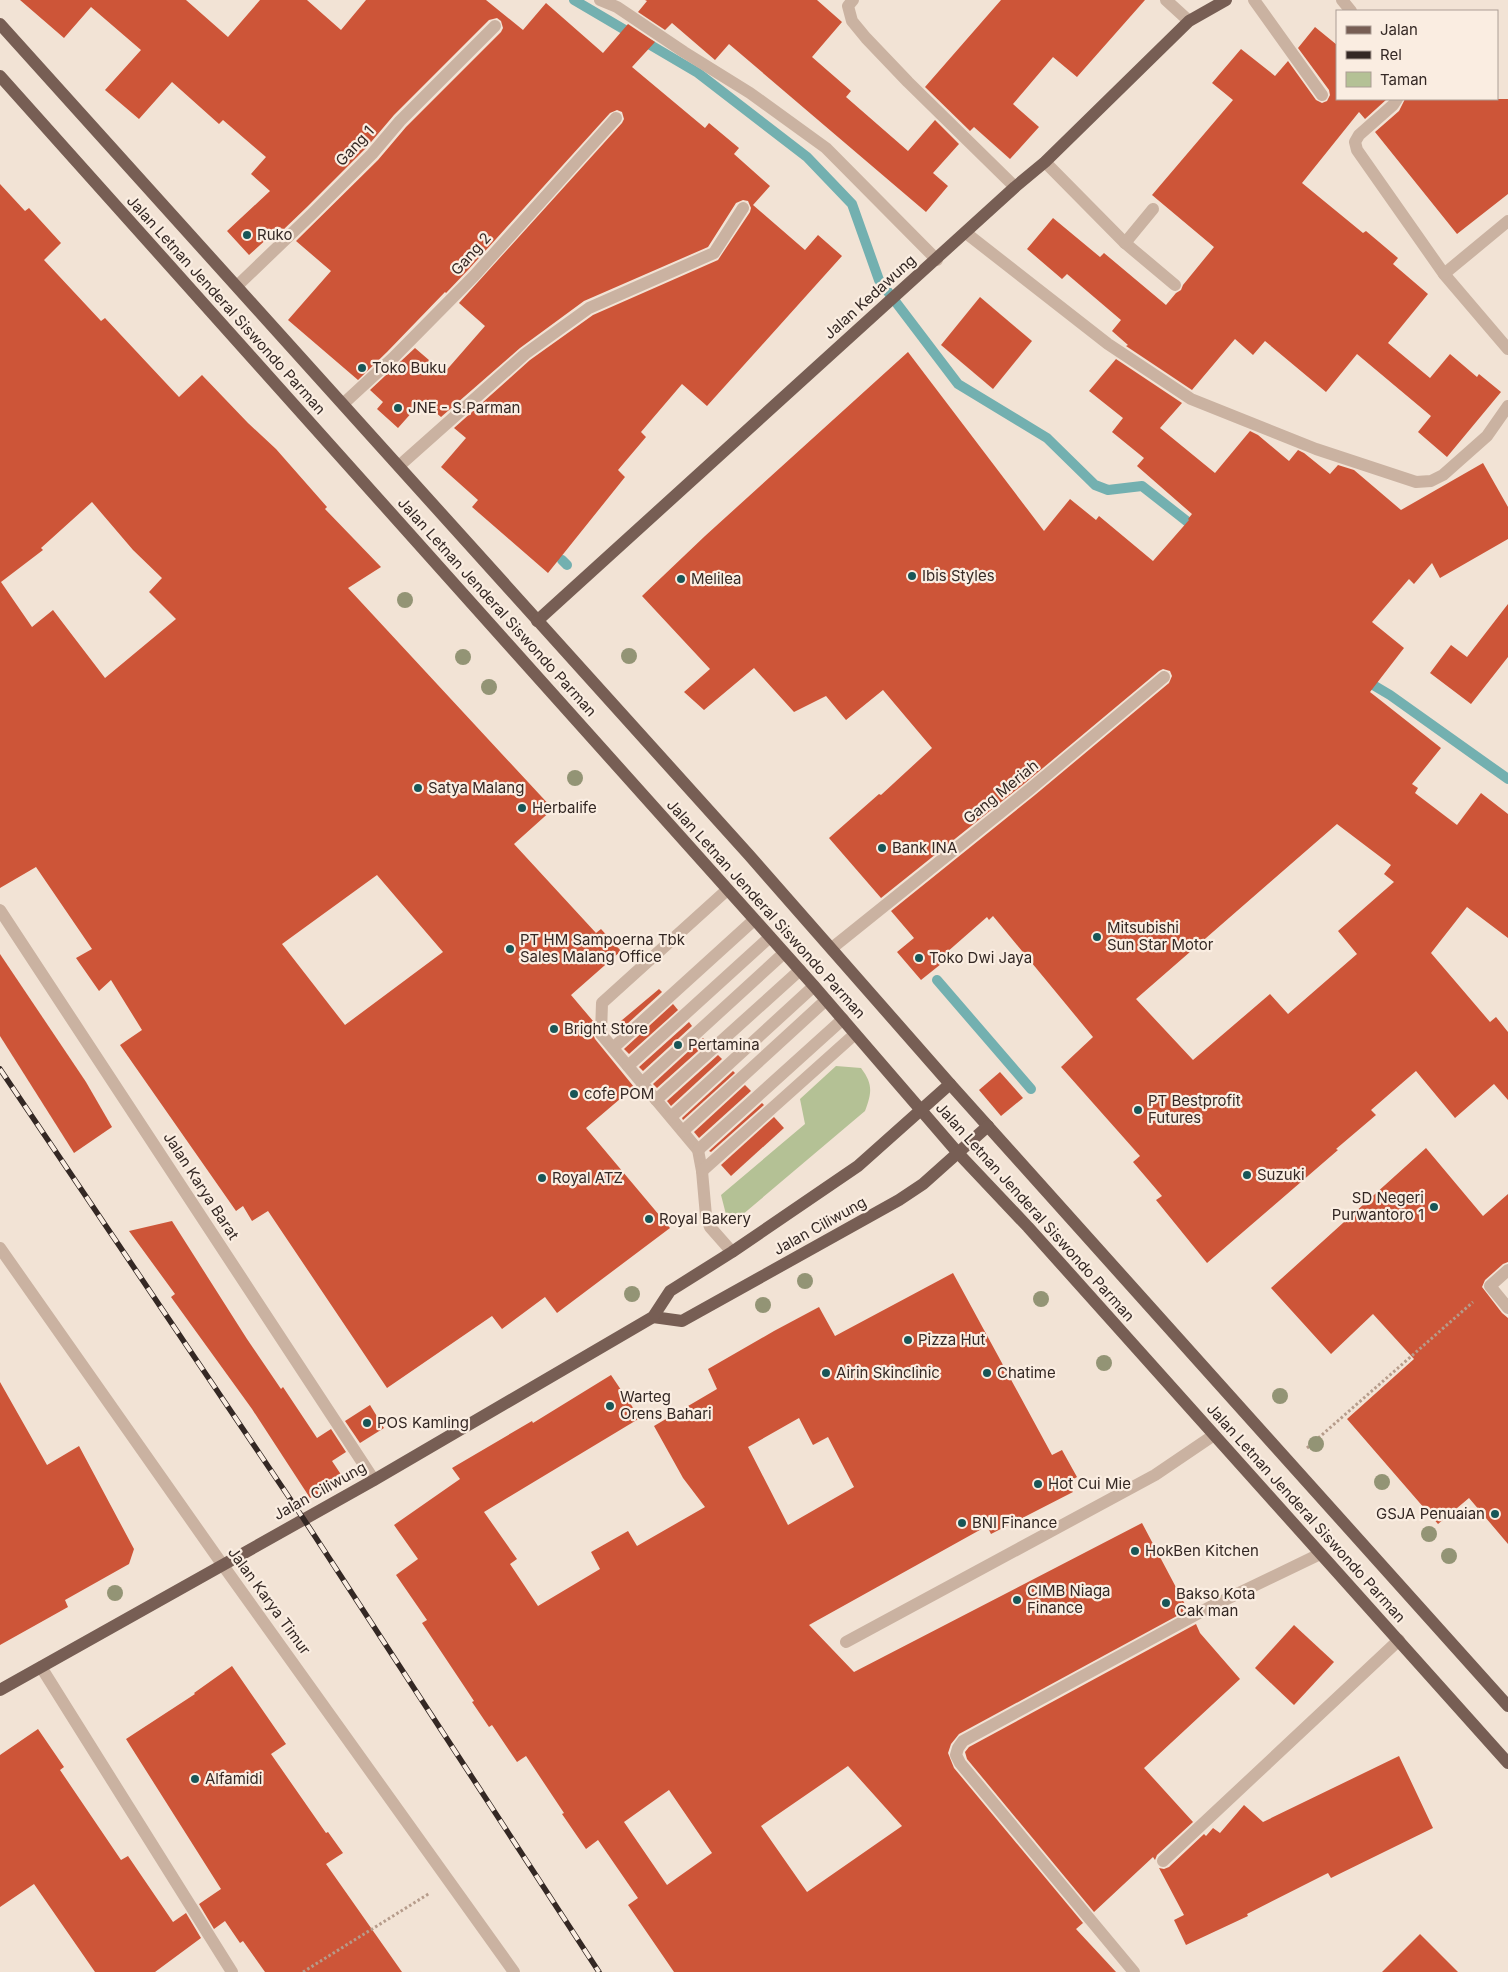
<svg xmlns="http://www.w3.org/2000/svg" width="1508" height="1972" font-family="Inter,sans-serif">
	<rect width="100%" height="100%" fill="#f2e3d5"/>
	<!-- green -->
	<path fill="#b4c195" d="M836,1066L861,1068C873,1084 872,1092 865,1111L729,1226L721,1195L805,1124L800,1099Z"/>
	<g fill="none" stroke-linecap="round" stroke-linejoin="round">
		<!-- stream -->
		<g stroke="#73b0b0" stroke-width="10">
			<path d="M574,0L698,73L807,157L852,204L879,280L958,384L1047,438L1095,485L1108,490L1142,486L1198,530"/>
			<path d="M562,560L567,565"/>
			<path d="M1363,679L1390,695L1508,779"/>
			<path d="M937,980L1031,1089"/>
		</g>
	</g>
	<!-- building -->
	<g fill="#cd5538" fill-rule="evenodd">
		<path d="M20,0H186L228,37L260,0H307L341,30L366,0H486L523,30L546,3L603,53L628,24L655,42L632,67L705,128L709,123L739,148L734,154L770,186L753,205L805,250L818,235L842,256L707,406L682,384L641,432L646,437L618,470L625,477L548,573L472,507L478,500L441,467L466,438L454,428L530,360L593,315L718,260L750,212L751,208L748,201L743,200L736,203L708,247L584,301L520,348L441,417L422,401L398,428L377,409L383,402L370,390L415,348L444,373L485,326L459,303L622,123L624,119L622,112L617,110L610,113L468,270L446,293L445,292L387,352L358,380L288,320L331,271L296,241L378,160L406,127L501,32L503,28L501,21L497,18L489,20L394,115L366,148L307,207L283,230L280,227L249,255L227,231L270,191L251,174L266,157L223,120L219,124L172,82L139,119L105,90L141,50L91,7L64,38Z"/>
		<path d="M645,0H817L842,22L812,57L851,91L846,97L908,151L935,120L959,144L933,173L948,186L926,212L729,44L715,60L672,23L665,30L638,12L647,1Z"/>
		<path d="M1001,0H1145L1077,77L1053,57L1013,104L1039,127L1010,159L974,127L970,131L925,87Z"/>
		<path d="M1315,27L1337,45V99H1387L1365,119L1359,112L1302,183L1363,233L1366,231L1398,258L1393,264L1428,294L1388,343L1430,378L1450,354L1477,377L1479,374L1501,392L1447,457L1418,432L1431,416L1357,354L1326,392L1265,341L1253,355L1235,339L1192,390L1126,346L1128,345L1112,331L1121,320L1067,274L1062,279L1027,249L1053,218L1100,257L1104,253L1166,305L1176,293L1181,290L1183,285L1214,247L1152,195L1233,100L1212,83L1241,49L1275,76L1288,61L1316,100L1322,103L1327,101L1330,95L1329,90L1298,48Z"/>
		<path d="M1405,99H1508V194L1457,234L1375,132L1399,111Z"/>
		<path d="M0,184L25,211L29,208L61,243L44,260L101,321L105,318L179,397L202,375L248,423L276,449L327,507L325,509L381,567L348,588L553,809L514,844L596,933L601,929L621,951L571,995L593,1021V1034L595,1039L634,1087L586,1128L670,1228L557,1313L545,1297L502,1329L492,1316L387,1388L268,1211L252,1221L243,1206L236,1211L120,1045L142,1030L111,980L99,991L76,958L92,949L36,867L0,888ZM92,502L133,550L162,578L149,592L176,619L105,678L53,610L32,627L1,582L43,550L41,548ZM377,875L443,952L345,1025L282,944Z"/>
		<path d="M980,297L1032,341L993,389L941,345Z"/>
		<path d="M908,352L1044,531L1070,499L1096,520L1099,516L1153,561L1189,520L1188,519L1192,514L1137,466L1144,458L1112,432L1123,418L1089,391L1116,359L1182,403L1160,428L1215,473L1250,431L1258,435L1289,461L1298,450L1304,453L1330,474L1338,465L1354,470L1401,510L1483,463L1508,507V539L1440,578L1432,563L1414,584L1409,579L1372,622L1404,648L1370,692L1441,748L1412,784L1418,788L1415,793L1457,825L1481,793L1508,814V938L1467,907L1431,953L1490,1022L1496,1017L1508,1032V1100L1494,1084L1455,1118L1416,1071L1371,1110L1376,1115L1336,1149L1338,1150L1207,1263L1156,1200L1162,1196L1133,1162L1140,1156L1061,1067L1093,1037L993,916L989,920L987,917L938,960L941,964L921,980L897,952L914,938L891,911L1035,795L1169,683L1172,676L1170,671L1163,669L1159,671L1025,783L881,898L829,838L879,794L881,795L932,748L883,690L846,720L826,696L794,712L754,668L704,710L684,692L710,669L642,596L705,536ZM1337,824L1391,865L1384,874L1394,882L1338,931L1357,954L1288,1014L1270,994L1193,1060L1136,999Z"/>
		<path d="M1508,604V657L1471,704L1430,673L1451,645L1467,657Z"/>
		<path d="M0,954L86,1082L112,1127L74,1153L0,1036Z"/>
		<path d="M659,989L662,992L614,1036L609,1031Z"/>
		<path d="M673,1004L678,1010L629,1054L624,1049Z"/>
		<path d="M689,1022L692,1026L643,1071L639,1067Z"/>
		<path d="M703,1038L707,1043L657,1088L653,1084Z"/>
		<path d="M718,1055L722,1059L671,1106L667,1101Z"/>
		<path d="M733,1071L735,1073L683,1120L682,1118Z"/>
		<path d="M1000,1072L1023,1098L1001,1116L979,1090Z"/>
		<path d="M745,1085L751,1091L699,1138L694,1132Z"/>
		<path d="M762,1103L764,1105L711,1152L709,1151Z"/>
		<path d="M774,1117L784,1128L731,1176L721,1165Z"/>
		<path d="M1426,1148L1483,1216L1508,1194V1262L1503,1264L1485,1280L1482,1287L1502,1313L1508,1318V1544L1469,1498L1438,1524L1347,1419L1414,1359L1373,1314L1331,1354L1271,1288Z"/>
		<path d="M172,1221L247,1339L281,1389L283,1387L317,1438L331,1429L346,1452L332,1461L346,1482L310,1498L252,1409L171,1297L175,1294L129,1231Z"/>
		<path d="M953,1273L1052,1455L1062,1450L1077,1477L1067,1483L1073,1492L991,1534L987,1526L809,1625L854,1672L1142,1523L1188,1610L959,1734L951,1744L948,1753L954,1768L1083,1923L1076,1929L1116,1972H674L628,1905L638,1898L598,1840L586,1849L562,1814L564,1813L526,1756L517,1762L492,1725L489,1727L472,1702L474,1701L422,1623L427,1620L396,1575L418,1559L394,1525L460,1479L452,1468L532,1421L533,1423L611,1375L640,1418L484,1512L517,1559L510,1564L538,1606L600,1569L591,1552L628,1531L637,1546L705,1507L683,1478L654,1426L717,1389L708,1369L774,1331L819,1307L835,1336ZM799,1418L813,1445L828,1437L854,1487L788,1525L748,1447ZM848,1766L902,1826L807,1892L761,1826ZM669,1790L712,1853L667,1885L624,1822Z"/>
		<path d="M0,1382L47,1465L79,1446L134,1549L129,1564L65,1600L68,1607L0,1645Z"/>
		<path d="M370,1405L384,1428L360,1443L345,1421Z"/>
		<path d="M1196,1624L1200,1633L1240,1679L1144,1768L1193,1822L1157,1855L1155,1860L1153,1857L1094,1912L967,1759L965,1752L969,1747Z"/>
		<path d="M1294,1625L1334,1662L1294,1705L1255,1668Z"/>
		<path d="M232,1666L286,1744L271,1754L326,1833L328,1832L343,1853L326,1864L402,1972H265L243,1941L240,1943L225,1921L214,1929L199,1904L221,1889L126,1739L195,1694L194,1693Z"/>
		<path d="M38,1729L64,1767L60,1770L121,1860L128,1856L173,1922L186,1913L201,1938L155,1972H95L34,1884L0,1907V1755Z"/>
		<path d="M1399,1756L1433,1828L1331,1878L1328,1873L1247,1914L1248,1916L1186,1945L1174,1920L1184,1915L1159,1868L1164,1869L1169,1867L1204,1834L1206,1836L1213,1828L1220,1833L1244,1805L1263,1822Z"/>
		<path d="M1420,1934L1458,1972H1382Z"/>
	</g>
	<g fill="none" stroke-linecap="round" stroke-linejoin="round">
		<!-- path -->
		<g stroke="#b69c8b" stroke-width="3" stroke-dasharray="2.5 2.5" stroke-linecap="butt">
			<path d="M1307,1448L1473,1302"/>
			<path d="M303,1972L430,1893"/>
		</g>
		<!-- service -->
		<g stroke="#cab2a1" stroke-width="12">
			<path d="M727,890L602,1003L601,1034L698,1150L702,1171L706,1216L710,1227L732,1252"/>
			<path d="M613,1048L754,920"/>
			<path d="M628,1066L770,937"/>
			<path d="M642,1083L784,953"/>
			<path d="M656,1100L800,970"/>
			<path d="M671,1117L814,986"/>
			<path d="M683,1131L826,1000"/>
			<path d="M698,1150L843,1019"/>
			<path d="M702,1171L855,1034"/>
			<path d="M846,1642L1155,1475L1214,1435"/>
			<path d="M1134,1972L960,1763L956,1755L958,1748L963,1741L1210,1607L1320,1554"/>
		</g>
		<!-- minor -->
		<g stroke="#cab2a1" stroke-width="12">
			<path d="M600,0L617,7L684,52L750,93L826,148L937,260"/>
			<path d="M853,0L848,6L852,21L866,38L908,82L1015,187"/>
			<path d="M1166,0L1189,21"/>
			<path d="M1254,0L1322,95"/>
			<path d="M1342,0L1351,11"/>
			<path d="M1397,99L1393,105L1359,135L1355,142L1357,150L1444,274L1508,349"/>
			<path d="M1045,162L1125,243L1175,285"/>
			<path d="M966,233L1108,344L1191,399L1316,449L1416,482L1431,481L1443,475L1487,436L1508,406"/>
			<path d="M1125,243L1153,209"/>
			<path d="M1444,274L1508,221"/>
			<path d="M237,286L313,213L372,154L400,121L495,26"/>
			<path d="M343,404L393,358L474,276L616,118"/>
			<path d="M399,466L525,354L589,308L714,253L743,208"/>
			<path d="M0,910L374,1480"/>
			<path d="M832,948L1030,789L1164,677"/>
			<path d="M1508,1270L1490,1286L1508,1308"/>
			<path d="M41,1667L232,1972"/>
			<path d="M1163,1861L1399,1640"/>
		</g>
		<!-- tertiary -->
		<path stroke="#cab2a1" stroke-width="12" d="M0,1248L222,1564L514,1972"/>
		<!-- primary -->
		<g stroke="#775e54" stroke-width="12">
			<path d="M0,24L749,855L950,1084L1508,1706"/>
			<path d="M0,76L814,986L958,1153L1028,1227L1508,1763"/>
			<path d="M537,621L1015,187L1045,162L1189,21L1226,0"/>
			<path d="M653,1317L682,1321L899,1200L923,1184L988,1126"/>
			<path d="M0,1690L374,1480L653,1317L670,1291L732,1252L858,1166L950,1084"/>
		</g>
		<!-- rail casing -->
		<g stroke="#342824" stroke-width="5.5">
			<path id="rail" d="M0,1069L303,1518L599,1972"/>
		</g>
		<!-- rail -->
		<use href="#rail" stroke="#faede1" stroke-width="4" stroke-dasharray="11" stroke-linecap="butt"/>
	</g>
	<!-- trees -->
	<g fill="#939475">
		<circle cx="405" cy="600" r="8"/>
		<circle cx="629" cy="656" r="8"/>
		<circle cx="463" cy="657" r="8"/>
		<circle cx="489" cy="687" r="8"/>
		<circle cx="575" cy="778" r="8"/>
		<circle cx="805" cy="1281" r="8"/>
		<circle cx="632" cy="1294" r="8"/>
		<circle cx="1041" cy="1299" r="8"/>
		<circle cx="763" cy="1305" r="8"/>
		<circle cx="1104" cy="1363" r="8"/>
		<circle cx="1280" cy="1396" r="8"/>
		<circle cx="1316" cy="1444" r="8"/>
		<circle cx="1382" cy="1482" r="8"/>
		<circle cx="1429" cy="1534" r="8"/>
		<circle cx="1449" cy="1556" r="8"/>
		<circle cx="115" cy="1593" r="8"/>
	</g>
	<!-- markers -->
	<g fill="#185657" stroke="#faede1" stroke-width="2">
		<circle cx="247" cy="235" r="5"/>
		<circle cx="362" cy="368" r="5"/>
		<circle cx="398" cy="408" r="5"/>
		<circle cx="912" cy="576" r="5"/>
		<circle cx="681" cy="579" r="5"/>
		<circle cx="418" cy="788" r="5"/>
		<circle cx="522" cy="808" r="5"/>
		<circle cx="882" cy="848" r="5"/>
		<circle cx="1097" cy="937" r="5"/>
		<circle cx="510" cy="949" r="5"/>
		<circle cx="919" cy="958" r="5"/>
		<circle cx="554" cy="1029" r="5"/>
		<circle cx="678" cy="1045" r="5"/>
		<circle cx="574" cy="1094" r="5"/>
		<circle cx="1138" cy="1110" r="5"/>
		<circle cx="1247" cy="1175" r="5"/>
		<circle cx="542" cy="1178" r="5"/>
		<circle cx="1434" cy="1207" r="5"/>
		<circle cx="649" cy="1219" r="5"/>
		<circle cx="908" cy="1340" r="5"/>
		<circle cx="826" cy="1373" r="5"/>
		<circle cx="987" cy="1373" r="5"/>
		<circle cx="610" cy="1406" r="5"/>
		<circle cx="367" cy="1423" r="5"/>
		<circle cx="1038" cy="1484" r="5"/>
		<circle cx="1495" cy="1514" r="5"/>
		<circle cx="962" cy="1523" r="5"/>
		<circle cx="1135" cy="1551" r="5"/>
		<circle cx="1017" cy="1600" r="5"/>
		<circle cx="1166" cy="1603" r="5"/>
		<circle cx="195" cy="1779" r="5"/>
	</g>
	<g text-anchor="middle" stroke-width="4.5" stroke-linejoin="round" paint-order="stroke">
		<!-- street labels -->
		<g font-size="15" fill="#342824" stroke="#faede1">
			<text transform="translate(355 146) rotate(-47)" y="5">Gang 1</text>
			<text transform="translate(471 254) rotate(-48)" y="5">Gang 2</text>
			<text transform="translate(870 297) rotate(-42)" y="5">Jalan Kedawung</text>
			<text transform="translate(226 305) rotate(48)" y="5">Jalan Letnan Jenderal Siswondo Parman</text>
			<text transform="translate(497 607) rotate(48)" y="5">Jalan Letnan Jenderal Siswondo Parman</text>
			<text transform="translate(1001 792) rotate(-39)" y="5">Gang Meriah</text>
			<text transform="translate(766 909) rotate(48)" y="5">Jalan Letnan Jenderal Siswondo Parman</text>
			<text transform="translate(201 1186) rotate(57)" y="5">Jalan Karya Barat</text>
			<text transform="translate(1035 1212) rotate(48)" y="5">Jalan Letnan Jenderal Siswondo Parman</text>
			<text transform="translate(820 1226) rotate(-29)" y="5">Jalan Ciliwung</text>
			<text transform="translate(320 1491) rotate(-29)" y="5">Jalan Ciliwung</text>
			<text transform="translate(1306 1513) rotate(48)" y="5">Jalan Letnan Jenderal Siswondo Parman</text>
			<text transform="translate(269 1601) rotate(54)" y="5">Jalan Karya Timur</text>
		</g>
		<!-- poi labels -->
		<g font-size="15" fill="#342824" stroke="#faede1" text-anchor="start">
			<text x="257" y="240">Ruko</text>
			<text x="372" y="373">Toko Buku</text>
			<text x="408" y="413">JNE - S.Parman</text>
			<text x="922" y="581">Ibis Styles</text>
			<text x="691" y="584">Melilea</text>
			<text x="428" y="793">Satya Malang</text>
			<text x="532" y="813">Herbalife</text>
			<text x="892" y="853">Bank INA</text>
			<text x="1107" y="933">Mitsubishi<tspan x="1107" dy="17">Sun Star Motor</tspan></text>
			<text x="520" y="945">PT HM Sampoerna Tbk<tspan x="520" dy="17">Sales Malang Office</tspan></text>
			<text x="929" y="963">Toko Dwi Jaya</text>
			<text x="564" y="1034">Bright Store</text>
			<text x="688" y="1050">Pertamina</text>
			<text x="584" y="1099">cofe POM</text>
			<text x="1148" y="1106">PT Bestprofit<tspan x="1148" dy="17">Futures</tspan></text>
			<text x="1257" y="1180">Suzuki</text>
			<text x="552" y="1183">Royal ATZ</text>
			<text x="1424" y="1203" text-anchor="end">SD Negeri<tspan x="1424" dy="17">Purwantoro 1</tspan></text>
			<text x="659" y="1224">Royal Bakery</text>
			<text x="918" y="1345">Pizza Hut</text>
			<text x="836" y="1378">Airin Skinclinic</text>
			<text x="997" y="1378">Chatime</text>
			<text x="620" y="1402">Warteg<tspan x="620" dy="17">Orens Bahari</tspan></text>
			<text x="377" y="1428">POS Kamling</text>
			<text x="1048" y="1489">Hot Cui Mie</text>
			<text x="1485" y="1519" text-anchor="end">GSJA Penuaian</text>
			<text x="972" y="1528">BNI Finance</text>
			<text x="1145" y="1556">HokBen Kitchen</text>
			<text x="1027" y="1596">CIMB Niaga<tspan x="1027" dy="17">Finance</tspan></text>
			<text x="1176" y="1599">Bakso Kota<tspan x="1176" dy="17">Cak man</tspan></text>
			<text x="205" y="1784">Alfamidi</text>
		</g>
	</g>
	<!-- legend -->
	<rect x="1336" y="10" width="162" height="90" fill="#faede1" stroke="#ab9e95"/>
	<rect x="1346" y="26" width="25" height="8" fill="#775e54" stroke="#ab9e95"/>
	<text x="1380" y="35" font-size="15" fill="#342824">Jalan</text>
	<rect x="1346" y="51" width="25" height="8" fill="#342824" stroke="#ab9e95"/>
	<text x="1380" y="60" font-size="15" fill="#342824">Rel</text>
	<rect x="1346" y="72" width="25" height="15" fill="#b4c195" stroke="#ab9e95"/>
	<text x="1380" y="85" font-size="15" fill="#342824">Taman</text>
</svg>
